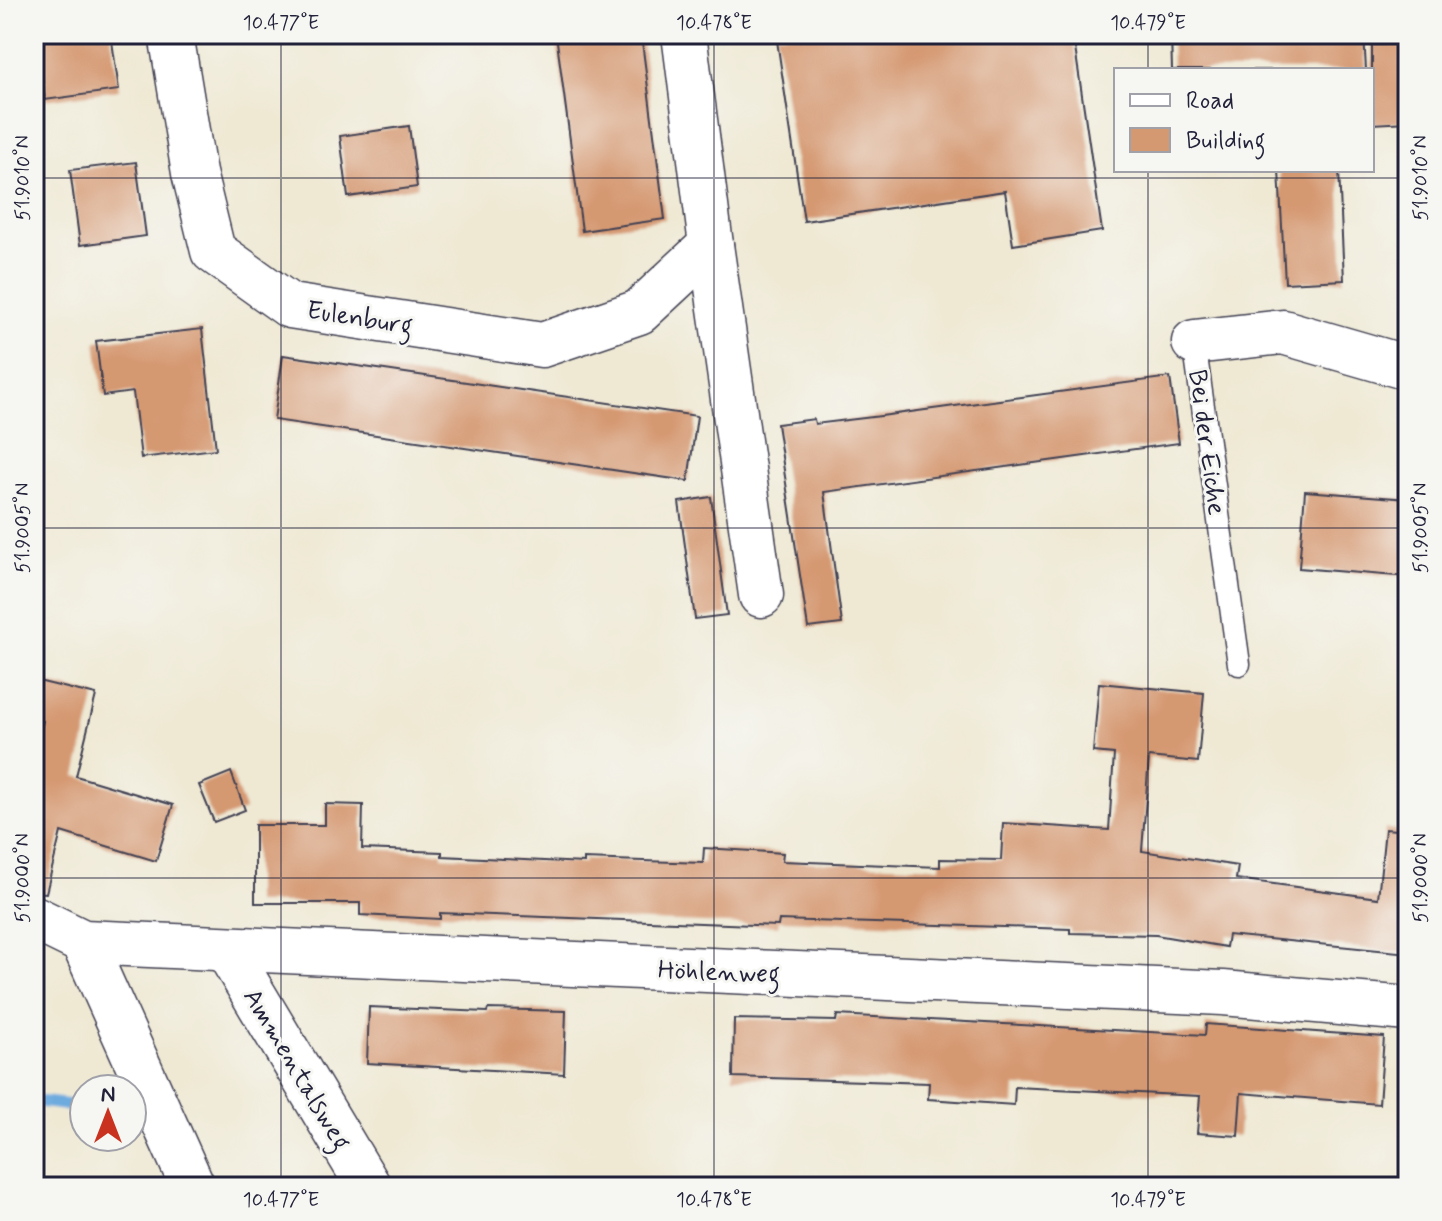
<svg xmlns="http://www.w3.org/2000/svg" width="1442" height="1221" font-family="Mynerve,sans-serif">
	<rect width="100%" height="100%" fill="#f6f6f2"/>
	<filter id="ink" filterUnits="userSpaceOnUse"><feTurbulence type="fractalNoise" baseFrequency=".0125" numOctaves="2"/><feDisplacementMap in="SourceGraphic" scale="16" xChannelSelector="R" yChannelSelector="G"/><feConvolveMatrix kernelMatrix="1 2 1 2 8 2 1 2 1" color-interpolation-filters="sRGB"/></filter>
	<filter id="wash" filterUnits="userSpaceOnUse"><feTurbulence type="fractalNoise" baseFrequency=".006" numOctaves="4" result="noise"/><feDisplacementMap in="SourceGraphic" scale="32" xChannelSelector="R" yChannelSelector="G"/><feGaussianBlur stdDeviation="1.8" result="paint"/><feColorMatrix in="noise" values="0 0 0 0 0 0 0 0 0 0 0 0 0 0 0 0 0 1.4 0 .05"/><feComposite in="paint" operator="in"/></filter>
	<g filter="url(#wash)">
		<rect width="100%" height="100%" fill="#efe9d4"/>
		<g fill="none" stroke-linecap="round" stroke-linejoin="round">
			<!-- stream -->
			<path stroke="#6dabdf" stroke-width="12" d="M34,1101L84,1107"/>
		</g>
		<g id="blocks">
			<!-- building -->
			<g fill="#d59972">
				<path d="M36,34H111L119,90L45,100Z"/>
				<path d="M556,34H641L665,219L582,231Z"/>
				<path d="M776,34H1073L1102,231L1013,245L1005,191L804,221Z"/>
				<path d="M1171,34H1364L1366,70H1172Z"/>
				<path d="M1408,44V122L1372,124V45Z"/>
				<path d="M409,126L417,187L348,197L340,136Z"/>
				<path d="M136,162L146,236L80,245L70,170Z"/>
				<path d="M1279,170H1339L1344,280L1285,283Z"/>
				<path d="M202,329L216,449L141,458L133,392L103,396L96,341Z"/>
				<path d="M283,355L697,416L688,481L274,420Z"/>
				<path d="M1170,377L1179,443L824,492L842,624L808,628L777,424L814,419L815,424L881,416Z"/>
				<path d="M1305,491L1408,499V577L1299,568Z"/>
				<path d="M711,497L727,615L695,619L679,502Z"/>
				<path d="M34,680L96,695L76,776L173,805L156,861L61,832L46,893L34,892V759L43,721L34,719Z"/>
				<path d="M1099,683L1204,693L1198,762L1149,757L1142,851L1238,866L1236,879L1378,898L1385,829L1408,831V953L1228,935L1226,947L1156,935L1070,933V929L779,920L778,926L440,913V919L360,915V903H255V825H325V804L363,805L362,849L442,852V856L584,863V859L703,863L704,848L783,853L782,861L940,867V859L1001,860L1003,823L1109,830L1114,754L1093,752Z"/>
				<path d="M231,772L245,810L214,822L199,785Z"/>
				<path d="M369,1007L487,1012L488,1009L566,1011L564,1074L367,1063Z"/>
				<path d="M837,1015L1205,1035L1206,1024L1384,1037L1379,1104L1241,1093L1238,1136L1197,1133L1200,1096L1015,1087L1014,1105L928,1099L929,1083L733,1077L734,1019L836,1021Z"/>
			</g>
		</g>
	</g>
	<g filter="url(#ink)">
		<use href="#blocks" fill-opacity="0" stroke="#414052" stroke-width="2"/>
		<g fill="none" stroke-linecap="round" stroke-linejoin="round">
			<!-- lane casing -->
			<g stroke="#414052" stroke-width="25">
				<path id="lane" d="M1194,342L1239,664"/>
			</g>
			<!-- street casing -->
			<g stroke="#414052" stroke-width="47">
				<g id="street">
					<path d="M171,34L194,173L213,251L290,306L542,345L639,312L711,245L684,34"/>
					<path d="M711,245L761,595"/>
					<path d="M1194,342L1283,332L1408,368"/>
					<path d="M34,918L83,942L1223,993L1408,1009"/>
					<path d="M83,942L193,1187"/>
					<path d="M227,950L369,1187"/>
				</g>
			</g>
			<!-- lane -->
			<use href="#lane" stroke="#fff" stroke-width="22"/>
			<!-- street -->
			<use href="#street" stroke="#fff" stroke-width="44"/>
		</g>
	</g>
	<!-- ticks -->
	<path fill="none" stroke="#22223b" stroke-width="2" stroke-opacity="0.45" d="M281,34V1187M714,34V1187M1148,34V70M1148,170V1187M34,178H1408M34,528H1408M34,878H1408"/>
	<g text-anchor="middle" stroke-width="6" stroke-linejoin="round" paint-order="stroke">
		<!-- street labels -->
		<g font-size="26" fill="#22223b" stroke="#f6f6f2">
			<text transform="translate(360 317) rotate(9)" y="9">Eulenburg</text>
			<text transform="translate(1208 442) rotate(82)" y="9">Bei der Eiche</text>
			<text transform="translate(719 971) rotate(2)" y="9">Höhlenweg</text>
			<text transform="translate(298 1069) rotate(59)" y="9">Ammentalsweg</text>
		</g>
	</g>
	<!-- margin -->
	<rect width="1442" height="1221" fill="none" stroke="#f6f6f2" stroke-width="88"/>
	<!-- legend -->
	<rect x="1114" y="68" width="260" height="104" fill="#f6f6f2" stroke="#a1a1a9" stroke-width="2"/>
	<rect x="1130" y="94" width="40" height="12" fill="#ffffff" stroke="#a1a1a9" stroke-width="2"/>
	<text x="1186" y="108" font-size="24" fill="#22223b">Road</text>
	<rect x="1130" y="128" width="40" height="24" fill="#d59972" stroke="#a1a1a9" stroke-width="2"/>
	<text x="1186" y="148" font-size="24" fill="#22223b">Building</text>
	<!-- north arrow -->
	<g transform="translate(108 1113)"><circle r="38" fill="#f6f6f2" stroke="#a1a1a9" stroke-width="2"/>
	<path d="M0-6L14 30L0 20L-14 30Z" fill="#c8321e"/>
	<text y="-12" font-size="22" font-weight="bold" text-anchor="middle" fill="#22223b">N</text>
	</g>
	<rect x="44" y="44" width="1354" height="1133" fill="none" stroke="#22223b" stroke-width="3"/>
	<g font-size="20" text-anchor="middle" fill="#22223b">
		<text x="281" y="29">10.477°E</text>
		<text x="714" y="29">10.478°E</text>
		<text x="1148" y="29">10.479°E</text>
		<text transform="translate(22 178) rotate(-90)" y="7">51.9010°N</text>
		<text transform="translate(1420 178) rotate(-90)" y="7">51.9010°N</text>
		<text transform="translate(22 528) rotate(-90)" y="7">51.9005°N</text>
		<text transform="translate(1420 528) rotate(-90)" y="7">51.9005°N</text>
		<text transform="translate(22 878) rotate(-90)" y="7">51.9000°N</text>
		<text transform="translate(1420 878) rotate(-90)" y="7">51.9000°N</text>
		<text x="281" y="1206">10.477°E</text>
		<text x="714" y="1206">10.478°E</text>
		<text x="1148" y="1206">10.479°E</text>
	</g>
</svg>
